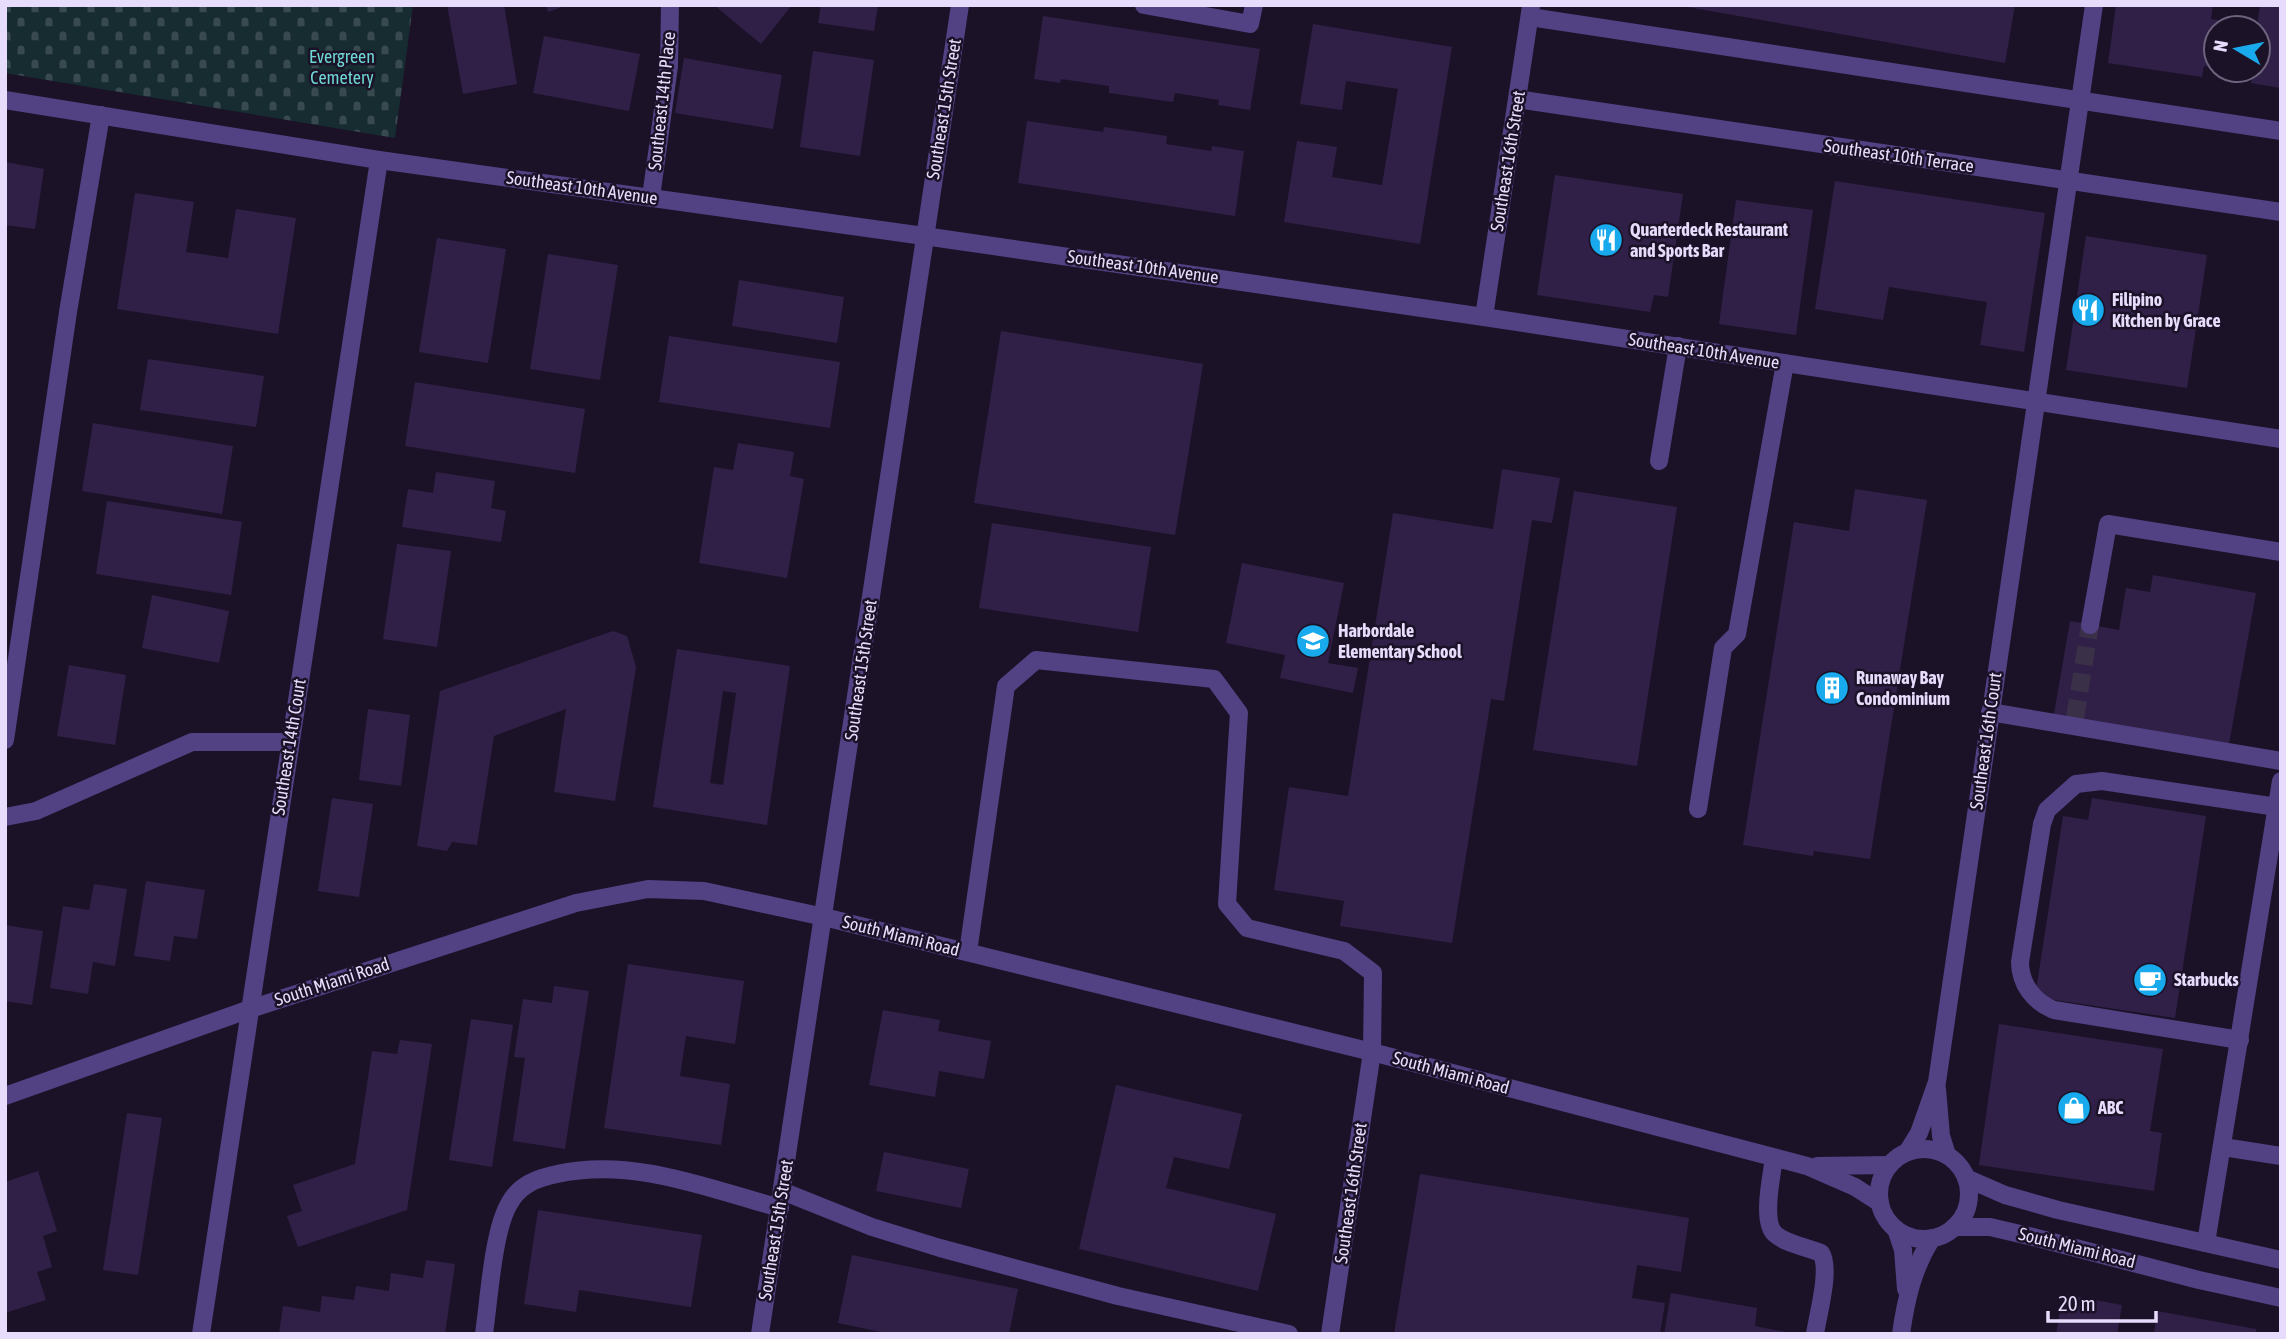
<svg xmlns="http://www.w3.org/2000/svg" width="2286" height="1339" font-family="'Asap Condensed',sans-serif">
	<defs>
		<pattern id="cemetery-stones" width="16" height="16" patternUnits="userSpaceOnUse" patternTransform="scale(1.75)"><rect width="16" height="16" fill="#162c31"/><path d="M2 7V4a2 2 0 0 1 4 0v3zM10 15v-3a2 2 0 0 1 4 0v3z" fill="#384a50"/></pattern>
	</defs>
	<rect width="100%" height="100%" fill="#1b1228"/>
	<!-- cemetery -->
	<path fill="url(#cemetery-stones)" d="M5,5H413L395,138L5,73Z"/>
	<!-- building -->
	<g fill="#302047" fill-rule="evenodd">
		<path d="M447,5H504L517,84L463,94Z"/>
		<path d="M546,5H565V6L548,12Z"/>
		<path d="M714,5H792L761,44Z"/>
		<path d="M821,5H878L874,31L818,23Z"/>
		<path d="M1676,5H2015L2005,63Z"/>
		<path d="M2116,5H2213L2211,19L2257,26L2260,5H2281V88L2251,83L2253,74L2237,72L2258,70V28H2216V68L2204,66L2202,77L2108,63Z"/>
		<path d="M1043,16L1260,49L1250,110L1218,105L1219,100L1175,93L1173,102L1109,93V86L1061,79L1060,83L1034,79Z"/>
		<path d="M1313,24L1452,47L1420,244L1284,222L1297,141L1337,147L1332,177L1382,185L1398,89L1346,81L1342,110L1300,104Z"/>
		<path d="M544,36L640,54L629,111L533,93Z"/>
		<path d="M813,51L874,60L860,156L800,147Z"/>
		<path d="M684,58L782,75L773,129L675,113Z"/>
		<path d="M1027,121L1103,132L1104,127L1167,136L1166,144L1211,151L1212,146L1244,151L1235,216L1018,183Z"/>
		<path d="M5,162L44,169L35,229L5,225Z"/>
		<path d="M1555,175L1683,194L1668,297L1654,295L1650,312L1537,295Z"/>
		<path d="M1835,181L2045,213L2024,352L1980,345L1987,302L1889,287L1883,320L1815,309Z"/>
		<path d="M135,193L194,202L186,252L228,258L236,209L296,218L278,334L117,309Z"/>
		<path d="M1736,200L1813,210L1796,335L1719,324Z"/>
		<path d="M2086,236L2207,255L2187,388L2066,370Z"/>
		<path d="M437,238L506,249L488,363L419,352Z"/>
		<path d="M548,254L618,265L600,380L530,369Z"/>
		<path d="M739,280L844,297L837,343L732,326Z"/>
		<path d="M1001,331L1203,364L1175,535L974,503Z"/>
		<path d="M669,336L840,362L830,428L659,402Z"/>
		<path d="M148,359L264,376L256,427L140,410Z"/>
		<path d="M415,382L585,409L575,473L405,446Z"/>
		<path d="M93,423L233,446L222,514L82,491Z"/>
		<path d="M738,443L794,452L790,476L804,479L787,578L699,563L714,467L733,470Z"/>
		<path d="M1502,469L1560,478L1552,523L1532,520L1504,701L1491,699L1452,943L1340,926L1344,901L1274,890L1289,787L1348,796L1393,513L1493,529Z"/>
		<path d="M436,472L495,481L491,508L506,511L501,542L402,527L408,489L433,493Z"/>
		<path d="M1855,489L1927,500L1870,859L1814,851L1813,856L1743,845L1794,522L1849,531Z"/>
		<path d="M1574,491L1677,507L1637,766L1533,750Z"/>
		<path d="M107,501L242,522L231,595L96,574Z"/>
		<path d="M992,523L1151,547L1138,632L979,608Z"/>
		<path d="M397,544L451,551L437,647L383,639Z"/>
		<path d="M1242,563L1344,583L1328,663L1358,668L1353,693L1280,678L1285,655L1226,643Z"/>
		<path d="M2153,575L2256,593L2229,744L2054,714L2070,621L2119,630L2126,588L2150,592Z"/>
		<path d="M152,595L229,611L219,663L142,648Z"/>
		<path d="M613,631L627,636L636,667L615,801L554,792L566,709L494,736L477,845L452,842L447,851L417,846L440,691Z"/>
		<path d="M677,649L790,666L767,825L653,807ZM723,691L736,693L723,785L710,783Z"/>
		<path d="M69,665L126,675L115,745L57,736Z"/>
		<path d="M368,709L410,715L401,786L359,780Z"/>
		<path d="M332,798L373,804L359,897L318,891Z"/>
		<path d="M2092,798L2206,816L2175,1018L2035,997L2063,816L2088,820Z"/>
		<path d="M146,881L205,890L197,939L174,936L170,961L134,956Z"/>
		<path d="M94,884L127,889L115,966L93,962L88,994L50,988L63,906L89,910Z"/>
		<path d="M5,925L43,931L32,1005L5,1001Z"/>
		<path d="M628,964L744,981L735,1044L686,1036L680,1076L730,1084L721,1145L604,1128Z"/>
		<path d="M554,986L589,991L565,1149L513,1141L525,1058L514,1057L523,999L552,1003Z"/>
		<path d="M883,1010L940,1020L938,1031L991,1041L984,1079L939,1071L935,1097L869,1085Z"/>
		<path d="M471,1019L513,1025L492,1167L449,1160Z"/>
		<path d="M1999,1024L2163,1049L2150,1131L2162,1133L2154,1191L1979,1165Z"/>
		<path d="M400,1040L432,1044L407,1210L298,1247L287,1216L302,1211L293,1185L355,1164L372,1051L397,1054Z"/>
		<path d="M1116,1085L1242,1114L1229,1169L1174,1157L1166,1188L1276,1214L1258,1291L1079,1249Z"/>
		<path d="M127,1113L162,1118L138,1275L103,1270Z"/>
		<path d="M884,1152L969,1169L961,1208L876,1191Z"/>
		<path d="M38,1171L57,1231L43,1236L52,1267L37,1272L46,1300L5,1313V1278H7L5,1271V1182Z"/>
		<path d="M1420,1174L1689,1218L1681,1272L1637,1265L1632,1298L1665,1303L1660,1334H1394Z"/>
		<path d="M538,1210L702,1235L691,1307L579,1290L576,1312L524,1304Z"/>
		<path d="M852,1255L1018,1289L1009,1334H890L838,1323Z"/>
		<path d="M426,1260L455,1264L445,1334H279L283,1306L320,1312L322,1296L354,1300L356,1286L389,1291L391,1273L423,1278Z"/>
		<path d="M1671,1293L1757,1308L1755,1326L1796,1334H1664Z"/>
		<path d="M2063,1294L2122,1305L2117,1334H2056Z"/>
		<path d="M2157,1311L2256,1329V1334H2154Z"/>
	</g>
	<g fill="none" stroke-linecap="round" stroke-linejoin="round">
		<!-- minor-tunnel -->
		<path stroke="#3a3048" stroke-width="18" stroke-dasharray="18 9" stroke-linecap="butt" d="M2075,718L2090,625"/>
		<!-- minor -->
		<g stroke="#524183" stroke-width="18">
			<path d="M1144,5L1250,24L1254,5"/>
			<path d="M1530,17L2281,131"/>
			<path d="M1517,99L2281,212"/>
			<path d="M5,100L379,160L924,236L1484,317L2281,439"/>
			<path d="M651,197L669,66L670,5"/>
			<path d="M1484,317L1531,6"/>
			<path d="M1659,461L1678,346"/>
			<path d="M2090,625L2108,524L2281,552"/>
			<path d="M1990,712L2281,761"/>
			<path d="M5,740L68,312L101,115"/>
			<path d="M1698,809L1723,648L1737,634L1785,363"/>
			<path d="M5,817L36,811L192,742H290"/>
			<path d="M968,952L1006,686L1036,660L1214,679L1239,713L1227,904L1247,928L1344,951L1373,973L1372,1052L1330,1334"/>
			<path d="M2240,1040L2054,1010C2034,1002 2020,984 2020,962L2042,824L2047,810L2076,784L2102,781L2277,807"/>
			<path d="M1937,1089L1941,1136L1947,1155"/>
			<path d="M5,1096L250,1009L576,903L648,889L704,891L824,917L1372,1052L1807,1166L1855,1187L1880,1203"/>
			<path d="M2223,1147L2281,1156"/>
			<circle cx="1924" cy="1194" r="45"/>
			<path d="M1908,1151L1919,1133L1937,1082L2094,5"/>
			<path d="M1774,1158C1772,1175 1761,1221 1775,1234C1786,1244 1807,1247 1821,1253C1831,1269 1818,1314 1815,1334"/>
			<path d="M1817,1166L1889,1165"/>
			<path d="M1966,1178L2005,1195L2058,1210L2281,1260"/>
			<path d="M782,1191L872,1227L940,1248L1118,1296L1289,1334"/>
			<path d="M1954,1227H1990L2033,1237L2199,1280L2281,1298"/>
			<path d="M1896,1229L1903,1250L1906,1289"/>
			<path d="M2206,1243L2281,781"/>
			<path d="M201,1334L379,160"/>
			<path d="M484,1334C489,1300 493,1231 509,1204C519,1185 537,1178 557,1174C632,1157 707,1188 780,1208"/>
			<path d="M760,1334L960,5"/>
			<path d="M1901,1334C1906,1299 1913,1268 1932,1238"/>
		</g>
	</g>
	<!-- icons -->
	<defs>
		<g id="restaurant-disc" transform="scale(1.75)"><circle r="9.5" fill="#18aaec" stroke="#1b1228"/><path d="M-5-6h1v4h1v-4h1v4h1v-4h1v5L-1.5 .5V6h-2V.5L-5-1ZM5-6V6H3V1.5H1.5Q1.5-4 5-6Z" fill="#fff"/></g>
		<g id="school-disc" transform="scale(1.75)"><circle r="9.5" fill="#18aaec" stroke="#1b1228"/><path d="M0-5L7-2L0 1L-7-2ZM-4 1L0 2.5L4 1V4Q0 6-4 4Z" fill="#fff"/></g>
		<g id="building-disc" transform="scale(1.75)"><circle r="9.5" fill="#18aaec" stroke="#1b1228"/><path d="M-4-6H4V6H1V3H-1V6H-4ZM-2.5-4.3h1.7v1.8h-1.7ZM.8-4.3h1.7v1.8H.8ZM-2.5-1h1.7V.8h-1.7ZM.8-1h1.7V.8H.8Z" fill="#fff"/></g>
		<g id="cafe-disc" transform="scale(1.75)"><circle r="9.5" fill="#18aaec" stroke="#1b1228"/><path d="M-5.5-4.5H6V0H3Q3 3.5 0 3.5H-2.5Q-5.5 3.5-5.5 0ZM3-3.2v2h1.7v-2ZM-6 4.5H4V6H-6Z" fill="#fff"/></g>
		<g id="shop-disc" transform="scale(1.75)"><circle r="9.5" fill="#18aaec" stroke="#1b1228"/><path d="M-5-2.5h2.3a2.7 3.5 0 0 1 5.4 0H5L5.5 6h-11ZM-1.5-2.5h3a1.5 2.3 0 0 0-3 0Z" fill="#fff"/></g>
	</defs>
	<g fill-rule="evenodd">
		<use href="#restaurant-disc" x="1606" y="240"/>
		<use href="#restaurant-disc" x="2088" y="310"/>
		<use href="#school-disc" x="1313" y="641"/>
		<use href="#building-disc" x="1832" y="688"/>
		<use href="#cafe-disc" x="2150" y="980"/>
		<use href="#shop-disc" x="2074" y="1108"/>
	</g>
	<g text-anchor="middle" stroke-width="5" stroke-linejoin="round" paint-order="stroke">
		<!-- park labels -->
		<g font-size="18" fill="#6dd7d3" stroke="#1b1228">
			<text x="342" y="63">Evergreen<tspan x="342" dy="21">Cemetery</tspan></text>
		</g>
		<!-- street labels -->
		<g font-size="18" fill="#e7dcfc" stroke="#1b1228">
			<text transform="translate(662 101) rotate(-84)" y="6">Southeast 14th Place</text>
			<text transform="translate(944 109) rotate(-81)" y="6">Southeast 15th Street</text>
			<text transform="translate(1899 156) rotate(8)" y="6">Southeast 10th Terrace</text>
			<text transform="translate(1508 161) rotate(-81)" y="6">Southeast 16th Street</text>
			<text transform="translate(582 188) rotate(8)" y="6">Southeast 10th Avenue</text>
			<text transform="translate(1143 267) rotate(8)" y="6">Southeast 10th Avenue</text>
			<text transform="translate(1704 351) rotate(9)" y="6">Southeast 10th Avenue</text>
			<text transform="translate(861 670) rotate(-82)" y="6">Southeast 15th Street</text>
			<text transform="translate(1986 741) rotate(-82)" y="6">Southeast 16th Court</text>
			<text transform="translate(289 747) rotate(-81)" y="6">Southeast 14th Court</text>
			<text transform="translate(901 936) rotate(14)" y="6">South Miami Road</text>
			<text transform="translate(332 982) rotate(-18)" y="6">South Miami Road</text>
			<text transform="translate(1451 1073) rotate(15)" y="6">South Miami Road</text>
			<text transform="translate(1351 1193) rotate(-82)" y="6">Southeast 16th Street</text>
			<text transform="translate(776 1230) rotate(-81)" y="6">Southeast 15th Street</text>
			<text transform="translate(2077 1248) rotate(14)" y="6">South Miami Road</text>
		</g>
		<!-- poi labels -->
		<g font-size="18" font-weight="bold" fill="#e7dcfc" stroke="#1b1228" text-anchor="start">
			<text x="1630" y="236">Quarterdeck Restaurant<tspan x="1630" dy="21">and Sports Bar</tspan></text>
			<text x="2112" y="306">Filipino<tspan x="2112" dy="21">Kitchen by Grace</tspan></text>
			<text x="1338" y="637">Harbordale<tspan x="1338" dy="21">Elementary School</tspan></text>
			<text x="1856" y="684">Runaway Bay<tspan x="1856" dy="21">Condominium</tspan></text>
			<text x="2174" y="986">Starbucks</text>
			<text x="2098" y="1114">ABC</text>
		</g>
	</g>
	<!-- border -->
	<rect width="2286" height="1339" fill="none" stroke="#e7dcfc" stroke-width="14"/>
	<!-- north arrow -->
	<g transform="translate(2237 49) rotate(280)"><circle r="33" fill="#1b1228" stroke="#6d637d" stroke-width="2"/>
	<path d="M0-5L12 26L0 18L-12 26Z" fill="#18aaec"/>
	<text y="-10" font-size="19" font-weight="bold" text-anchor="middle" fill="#e7dcfc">N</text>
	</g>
	<!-- scale -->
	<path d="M2048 1311v10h108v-10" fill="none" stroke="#e7dcfc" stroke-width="3.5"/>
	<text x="2058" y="1311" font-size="21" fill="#e7dcfc" stroke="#1b1228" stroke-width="5" paint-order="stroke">20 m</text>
</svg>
